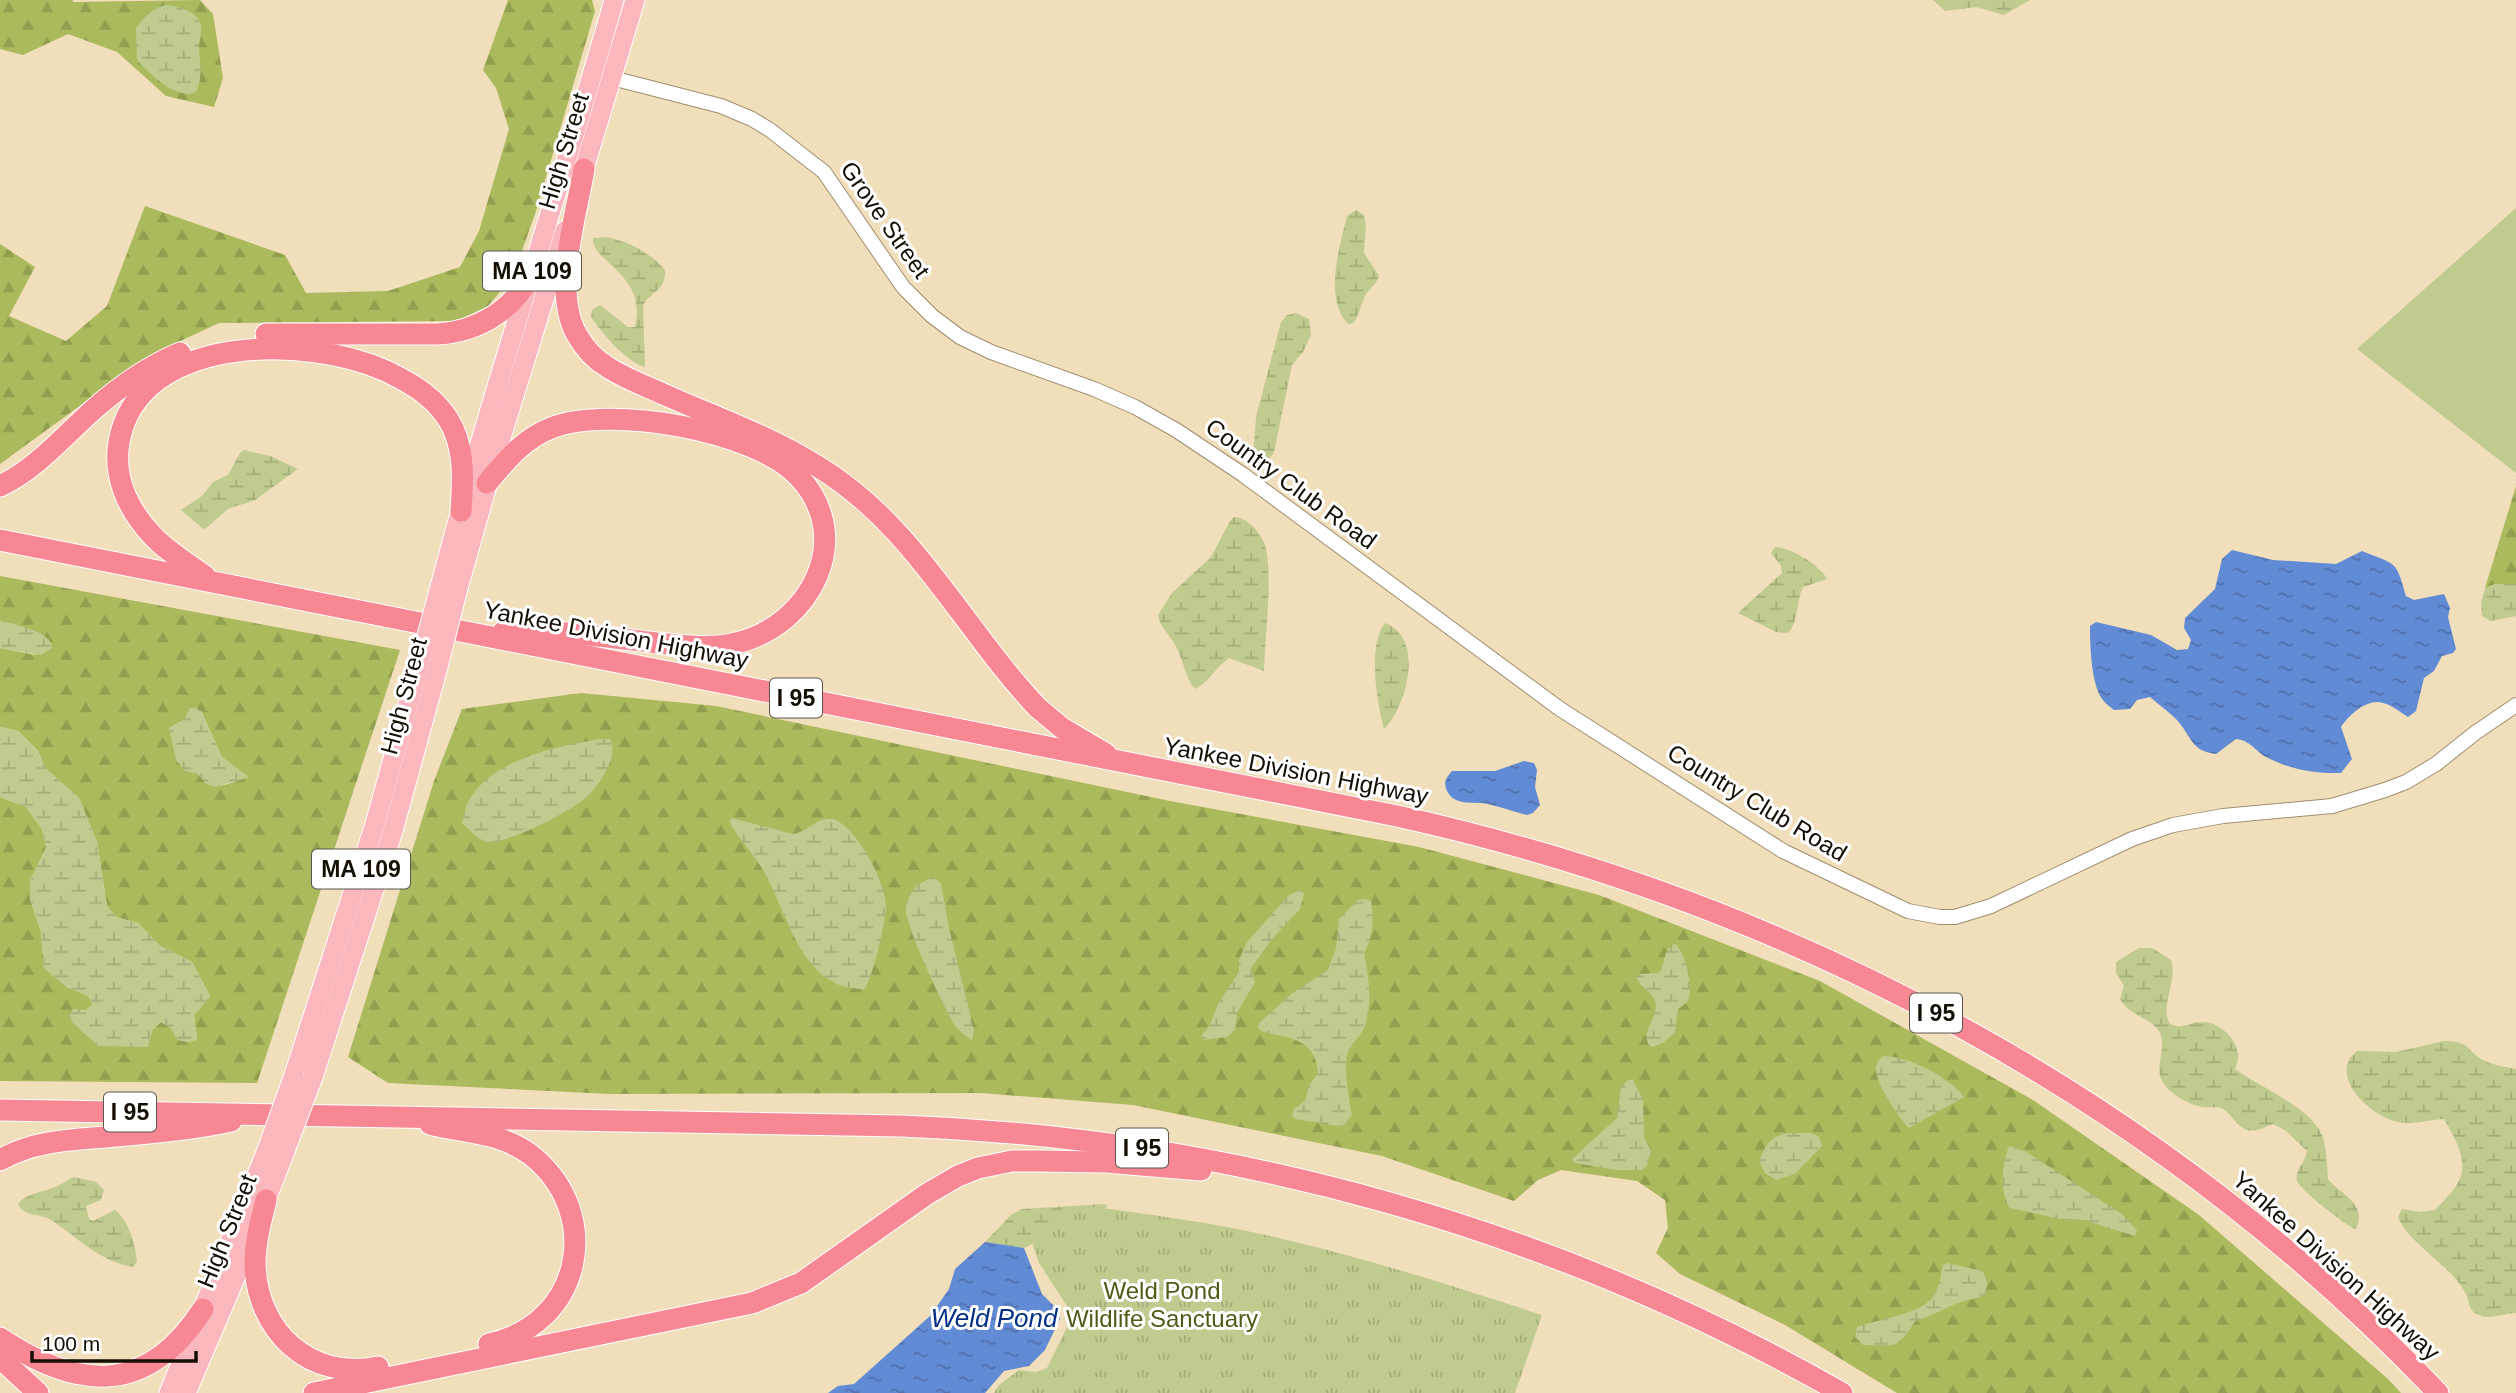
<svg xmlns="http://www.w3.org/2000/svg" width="2516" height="1393" font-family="Helvetica,sans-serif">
	<defs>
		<pattern id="forest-firs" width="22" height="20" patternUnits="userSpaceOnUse" patternTransform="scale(1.75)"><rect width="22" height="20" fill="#aaba5c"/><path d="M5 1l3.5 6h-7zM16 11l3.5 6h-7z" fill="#919f4e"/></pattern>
		<pattern id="wetland-marsh" width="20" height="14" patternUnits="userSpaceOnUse" patternTransform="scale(1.75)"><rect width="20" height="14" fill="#bfcb8f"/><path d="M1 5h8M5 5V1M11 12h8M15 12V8" fill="none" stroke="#a3ad7a"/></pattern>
		<pattern id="park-tufts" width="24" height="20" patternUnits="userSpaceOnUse" patternTransform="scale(1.75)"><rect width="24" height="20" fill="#bfcb8f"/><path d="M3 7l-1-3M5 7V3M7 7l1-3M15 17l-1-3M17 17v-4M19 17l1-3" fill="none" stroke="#a3ad7a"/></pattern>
		<pattern id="water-ripples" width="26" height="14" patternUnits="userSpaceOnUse" patternTransform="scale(1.75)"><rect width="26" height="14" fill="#628bd5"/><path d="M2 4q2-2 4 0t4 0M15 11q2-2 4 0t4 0" fill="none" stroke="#5070ab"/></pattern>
	</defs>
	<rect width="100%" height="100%" fill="#f1debb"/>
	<!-- grass -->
	<path fill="#bfcb8f" d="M2516,208V473L2357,349Z"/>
	<!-- forest -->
	<g fill="url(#forest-firs)" fill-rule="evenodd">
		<path d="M0,0H72L74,2L200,0L213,14L223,78L214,107L166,96L117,52L68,34L23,55L0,49Z"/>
		<path d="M508,0H592L595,11L536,211L513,276L488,306L456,321L219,323L148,356L0,464V244L35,267L9,316L66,341L107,306L145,206L285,255L306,293L388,291L460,267L479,231L509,129L496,88L483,70Z"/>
		<path d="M2516,486V584H2495L2485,588Z"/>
		<path d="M0,576L400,650L257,1083L0,1081V797L26,807L42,829L46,848L30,881V899L41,932L44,968L67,987L88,996L93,1004L86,1010L153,1029L161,1022L171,1028L178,1040L188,1042L197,1039L194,1015L210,996L192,962L160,946L138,923L116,917L107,906L97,842L79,798L45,768L38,751L18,731L0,727V648L36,655L17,625L0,621ZM201,711L222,757L248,777C238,780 226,786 216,786C200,787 178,741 169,728Z"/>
		<path d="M581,693L716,706L1170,801L1419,847L1599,895L1820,981L2033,1100L2199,1215L2388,1379L2401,1393H1897L1785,1325L1680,1274L1656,1253L1668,1228L1665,1200L1637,1181L1561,1170L1538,1180L1514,1201L1382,1156L1133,1105L981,1093L611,1094L388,1083L348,1057L434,781L462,709Z"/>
	</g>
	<!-- wetland -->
	<g fill="url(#wetland-marsh)">
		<path d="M1933,0H2030L2004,15L1976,7L1945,11Z"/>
		<path d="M165,5C177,6 199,11 201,26C202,33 199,41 199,48C200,64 203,77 196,92C176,101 149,73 137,60L136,28C144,18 152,8 165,5Z"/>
		<path d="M1356,210L1364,215L1366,224L1364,253L1379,276C1376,286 1369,288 1365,296C1360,305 1360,315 1353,323L1348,324C1323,297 1340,247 1347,216Z"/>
		<path d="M607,237C629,242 651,253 665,270C666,292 651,290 643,306L645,367C626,362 602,333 591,317L592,310L600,305L628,327H635C648,274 591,262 593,238Z"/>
		<path d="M1296,313L1309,319L1311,335L1303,352L1292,365L1274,452L1267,462L1259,460L1251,453L1254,445L1256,417L1281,322L1287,315Z"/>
		<path d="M244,450L270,456L298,469L255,500L228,509L205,529L202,528L181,510L202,496L213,482L228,475L240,453Z"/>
		<path d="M1234,517C1247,517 1261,533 1265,545C1273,574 1265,638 1264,671L1229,658C1216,666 1209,683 1195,689C1185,678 1183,657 1174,643C1169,634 1159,626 1158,615L1172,593L1211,557L1230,521Z"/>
		<path d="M1775,547C1791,548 1819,564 1827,579L1803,587C1796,601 1799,622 1788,633L1776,632L1738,613L1782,573L1781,566L1771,553Z"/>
		<path d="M2495,584H2516V616L2491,621L2482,616L2481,603L2485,588Z"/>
		<path d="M0,621C14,624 53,632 52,648L41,655L0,648Z"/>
		<path d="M1385,623C1425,638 1407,706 1384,729C1377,703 1367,645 1385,623Z"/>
		<path d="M190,708H196L201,712L222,757L249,777L216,787L206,784L198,774L185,771L176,760L169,728L184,719Z"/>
		<path d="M0,727L18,731L38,751L45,768L79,798L97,842L107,906L116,917L138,923L160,946L192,962L210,996L194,1015L197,1040L188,1042L178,1040L171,1028L161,1022L153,1029L148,1047L98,1046L73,1023L70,1016L73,1009L86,1010L93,1003L88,996L67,987L44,968L41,932L30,899V881L46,848L42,829L26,807L0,797Z"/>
		<path d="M599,739H610C620,757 597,789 583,800C567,813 507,844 488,842C479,841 469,829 462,823C464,816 465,808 468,802C491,759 555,747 599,739Z"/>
		<path d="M732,818L793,834C806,832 820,815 833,819C856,826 885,881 886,905C886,918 873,981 864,989C801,990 789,915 764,872C755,856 742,842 732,827L730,821Z"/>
		<path d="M934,878L941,883L949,928L974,1030L972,1041C967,1036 960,1032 956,1027C945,1010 904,924 906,908C909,892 918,881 934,878Z"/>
		<path d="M1300,890L1304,894L1300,909L1273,938L1251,968L1255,982L1237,1013L1235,1030L1227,1037L1203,1040L1202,1035L1210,1025L1218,1004L1239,972V960L1247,942L1289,895Z"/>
		<path d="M1365,899L1371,901C1374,920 1373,937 1364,953C1369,978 1373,1004 1364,1028C1360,1038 1349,1044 1347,1056C1344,1070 1349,1100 1352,1115L1344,1125L1338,1126L1295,1119L1292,1116L1294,1109L1305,1101L1309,1085L1318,1073C1316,1038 1288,1038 1261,1031L1258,1027L1259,1023L1291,994L1328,970L1336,948L1339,919L1358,900Z"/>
		<path d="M1675,944C1685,950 1695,992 1687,1002C1684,1005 1681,1007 1678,1009L1675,1032L1663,1043L1652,1047L1649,1045C1641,1031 1656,1020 1656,1006C1655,992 1640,988 1636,977L1640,974L1659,973C1667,962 1661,951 1675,944Z"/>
		<path d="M2139,948H2152L2171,960C2178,984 2159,1006 2170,1024C2184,1030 2189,1022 2202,1022C2219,1021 2240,1041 2238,1058C2238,1062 2236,1065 2235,1069C2259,1087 2311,1107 2322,1135C2327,1149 2327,1164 2328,1179C2341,1195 2368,1204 2356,1229C2349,1228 2299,1189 2297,1181C2294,1170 2306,1162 2307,1151L2285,1130L2273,1124C2265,1127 2255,1133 2247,1130C2236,1126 2232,1114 2223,1109C2217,1106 2208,1108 2202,1107C2187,1104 2170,1094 2162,1081C2154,1067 2167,1048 2160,1033C2154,1019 2129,1016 2120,999L2124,986L2116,973V962Z"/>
		<path d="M2444,1041C2471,1041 2465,1050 2483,1060C2493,1065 2505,1067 2516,1069V1313C2505,1313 2489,1320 2479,1315C2468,1311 2470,1303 2466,1294C2463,1288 2457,1280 2453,1276C2437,1258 2407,1239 2398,1217L2402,1209L2420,1212L2435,1210C2443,1201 2456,1190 2460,1178C2468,1158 2453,1135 2444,1119C2428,1120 2410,1126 2394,1121C2369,1114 2327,1075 2357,1051L2396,1052Z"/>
		<path d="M1883,1056C1908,1056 1949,1077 1964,1097L1909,1128C1899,1119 1873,1080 1876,1066C1877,1062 1880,1059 1883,1056Z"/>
		<path d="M1628,1080H1633L1643,1100L1644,1137L1651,1151L1647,1165L1642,1170H1616L1575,1163L1572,1159L1617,1118L1621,1087Z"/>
		<path d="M1787,1133H1811L1819,1137L1822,1146L1795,1174L1776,1180L1765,1173L1759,1162C1765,1145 1769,1138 1787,1133Z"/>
		<path d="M2009,1146L2025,1151L2122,1214L2137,1230L2135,1236L2083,1220L2060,1219L2010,1208C1999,1191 2002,1165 2009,1146Z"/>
		<path d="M74,1177L96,1182L104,1190L101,1200L86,1206L89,1219L93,1221L115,1210C130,1223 135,1243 137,1262L133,1267C98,1261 79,1238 51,1220C40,1213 24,1217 18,1204C28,1191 46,1193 59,1185C65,1183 68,1179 74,1177Z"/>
		<path d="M1104,1204L1107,1206L1095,1222L1039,1241L1024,1248L985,1242L1011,1215L1022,1209Z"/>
		<path d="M1947,1263L1983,1271L1987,1282L1986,1294C1975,1300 1964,1300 1953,1305C1940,1311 1929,1317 1915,1321C1896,1351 1897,1345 1863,1345L1855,1337L1857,1327C1878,1319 1919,1315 1933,1297C1939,1290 1941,1275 1943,1265Z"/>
	</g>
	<!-- park -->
	<path fill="url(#park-tufts)" d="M1086,1206C1155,1215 1224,1224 1291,1241C1376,1261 1459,1288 1542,1315L1515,1393H994L999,1385L1019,1370L1036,1372L1047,1368L1073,1315L1039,1263L1033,1246L1037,1237L1040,1238L1064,1207Z"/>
	<!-- water -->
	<g fill="url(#water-ripples)">
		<path d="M2232,550L2273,560L2336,564L2362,551C2396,565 2396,559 2406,596L2414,600L2444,594L2450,608L2448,617L2456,649L2453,653L2442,656L2434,671L2424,678L2416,711L2408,717C2400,712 2392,705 2383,703C2367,698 2349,715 2341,727L2352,759L2341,773C2315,774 2288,769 2264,756C2254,749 2249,740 2236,739L2216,754C2190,751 2192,736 2176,719C2168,711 2158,704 2150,697L2137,700L2130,709L2114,710C2110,707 2105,703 2102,699C2091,683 2090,645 2090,626L2096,622L2151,635L2177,650L2188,649L2191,640L2184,628L2185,618L2215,589L2222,559Z"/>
		<path d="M1524,761L1534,763L1537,770L1535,787L1540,805L1533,813L1527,815C1514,812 1501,807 1488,804C1474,801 1455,807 1447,791C1443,782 1446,778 1452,771H1495Z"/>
		<path d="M985,1242L1024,1248L1042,1294L1059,1311L1060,1319L1045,1350L1029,1366L1004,1371L985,1393H828L838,1386L854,1384L930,1316L949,1289L955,1269Z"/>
	</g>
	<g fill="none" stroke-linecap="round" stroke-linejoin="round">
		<!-- minor casing -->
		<g stroke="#a08e6e" stroke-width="16">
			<path id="minor" d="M612,78L721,106L752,119L770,130L824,172L903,287L932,316L960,337L991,352L1094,389L1135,407L1176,430L1242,474L1560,709L1783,851L1908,911L1940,917H1955L1991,906L2132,839L2173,825L2223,816L2332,806L2385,790L2406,782L2436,764L2475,733L2516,705"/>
		</g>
		<!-- major casing -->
		<g stroke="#fff" stroke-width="21">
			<g id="major">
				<path d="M580,182L635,0"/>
				<path d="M440,587C492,389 558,196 614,0"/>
				<path d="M457,592L495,457L565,231"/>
				<path d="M294,1075L375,824L420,661"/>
				<path d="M313,1077L393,831L438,667"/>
				<path d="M169,1393L267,1150"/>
				<path d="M186,1393L244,1257L285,1151"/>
			</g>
		</g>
		<!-- highway casing -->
		<g stroke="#fff" stroke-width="23">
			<g id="highway">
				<path d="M584,169C576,216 552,292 577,335C584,347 594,359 606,366C623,378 644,385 663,394C715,417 769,436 817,466C915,525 962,628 1038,708L1062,728L1106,754"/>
				<path d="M266,334H437C477,332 512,311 531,275"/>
				<path d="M487,483C506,461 523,439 551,428C610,405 754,430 798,476C857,538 810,626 736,643C710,650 683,645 656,643C606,637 554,629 503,632"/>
				<path d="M0,486C36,469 64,436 93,410C120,386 147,367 180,353"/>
				<path d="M0,540L1397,816C1791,903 2159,1099 2438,1393"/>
				<path d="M205,576C187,563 166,551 151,534C128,509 113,477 119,442C138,333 307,335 386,371C413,384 439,399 453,428C465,455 463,482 461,511"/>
				<path d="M0,1110L901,1126C1233,1138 1554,1229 1842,1393"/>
				<path d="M430,1124C465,1133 501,1132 531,1155C604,1213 583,1324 489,1344"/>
				<path d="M0,1160C33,1141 69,1140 106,1137C148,1133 190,1130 231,1121"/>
				<path d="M266,1200C261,1220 255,1242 255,1264C257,1332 310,1381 378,1367"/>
				<path d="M0,1338C82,1393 149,1393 203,1309"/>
				<path d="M0,1358L38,1393"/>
				<path d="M314,1393L752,1303L801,1283L927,1194L958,1176L978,1168L1012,1161H1037L1106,1162L1201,1170"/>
			</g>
		</g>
		<!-- minor -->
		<use href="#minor" stroke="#fff" stroke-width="14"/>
		<!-- major -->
		<use href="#major" stroke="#fab7be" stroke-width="19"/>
		<!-- highway -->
		<use href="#highway" stroke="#f68793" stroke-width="21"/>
		<!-- major-bridge casing -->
		<g stroke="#fff" stroke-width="21" stroke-linecap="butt">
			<g id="major-bridge">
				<path d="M420,661L440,587"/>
				<path d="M438,667L457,592"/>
				<path d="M267,1150L294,1075"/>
				<path d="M285,1151L313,1077"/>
			</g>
		</g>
		<!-- major-bridge -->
		<use href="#major-bridge" stroke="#fab7be" stroke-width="19"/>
	</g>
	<g text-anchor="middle" stroke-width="6" stroke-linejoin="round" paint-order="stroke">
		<!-- shield labels -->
		<g fill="#fff" stroke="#5a564f" stroke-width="2">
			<rect x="483" y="251.5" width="98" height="39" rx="5"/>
			<rect x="770" y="678.5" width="52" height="39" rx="5"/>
			<rect x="312" y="849.5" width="98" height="39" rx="5"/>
			<rect x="1910" y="993.5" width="52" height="39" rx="5"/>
			<rect x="104" y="1092.5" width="52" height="39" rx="5"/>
			<rect x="1116" y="1128.5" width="52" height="39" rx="5"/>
		</g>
		<g font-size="23" font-weight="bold" fill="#140e03">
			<text x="532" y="279">MA 109</text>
			<text x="796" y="706">I 95</text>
			<text x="361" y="877">MA 109</text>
			<text x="1936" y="1021">I 95</text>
			<text x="130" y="1120">I 95</text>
			<text x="1142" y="1156">I 95</text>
		</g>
		<!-- street labels -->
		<g font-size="24" fill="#140e03" stroke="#fff">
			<text transform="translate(564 151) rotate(-73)" y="8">High Street</text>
			<text transform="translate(885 220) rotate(55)" y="8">Grove Street</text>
			<text transform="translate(1291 484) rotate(36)" y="8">Country Club Road</text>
			<text transform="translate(616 635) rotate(11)" y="8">Yankee Division Highway</text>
			<text transform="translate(404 696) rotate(-75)" y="8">High Street</text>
			<text transform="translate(1296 771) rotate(11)" y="8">Yankee Division Highway</text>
			<text transform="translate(1757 803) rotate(31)" y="8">Country Club Road</text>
			<text transform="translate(227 1231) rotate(-68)" y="8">High Street</text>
			<text transform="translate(2336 1266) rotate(42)" y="8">Yankee Division Highway</text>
		</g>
		<!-- park labels -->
		<g font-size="24" fill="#515b17" stroke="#fff">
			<text x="1162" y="1299">Weld Pond<tspan x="1162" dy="28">Wildlife Sanctuary</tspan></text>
		</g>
		<!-- water labels -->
		<g font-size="26" font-style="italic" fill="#033086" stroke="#fff">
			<text x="994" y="1327">Weld Pond</text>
		</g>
	</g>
	<!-- scale -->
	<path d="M32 1351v10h164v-10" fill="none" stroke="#140e03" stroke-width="3.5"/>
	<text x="42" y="1351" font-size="21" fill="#140e03" stroke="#ffffff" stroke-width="5" paint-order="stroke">100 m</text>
</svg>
